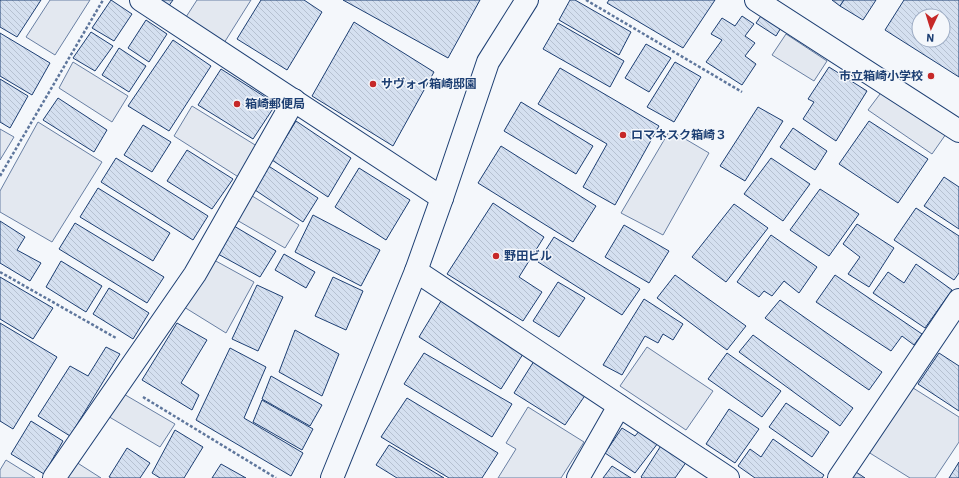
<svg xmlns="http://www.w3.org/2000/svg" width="959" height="478" font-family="'IBM Plex Sans','Noto Sans JP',sans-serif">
	<defs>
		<pattern id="building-back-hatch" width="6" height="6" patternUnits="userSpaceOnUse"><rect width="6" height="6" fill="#d5e0f0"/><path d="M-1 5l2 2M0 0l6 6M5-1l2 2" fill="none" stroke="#b6c1d1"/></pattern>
	</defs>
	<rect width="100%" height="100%" fill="#f4f7fb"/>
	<!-- parking -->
	<g fill="#e3e8f0" stroke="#687fa3">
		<path d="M50,0H90L55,55L26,37Z"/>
		<path d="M197,0H251L224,43L186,17Z"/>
		<path d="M786,34L827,61L814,81L772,55Z"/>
		<path d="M73,62L128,96L112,122L59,88Z"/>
		<path d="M883,90L946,134L932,154L868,110Z"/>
		<path d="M192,106L260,148L240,178L174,136Z"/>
		<path d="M38,122L102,162L52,242L0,212V191Z"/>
		<path d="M0,129L14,137L0,160Z"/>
		<path d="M670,130L709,153L663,235L621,213Z"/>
		<path d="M249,194L299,225L285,248L235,219Z"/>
		<path d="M214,260L254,282L226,333L184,307Z"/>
		<path d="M647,347L713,391L686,430L620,386Z"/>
		<path d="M910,386L959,417V442L935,478H910L865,450Z"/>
		<path d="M122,393L175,424L160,447L106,415Z"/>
		<path d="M528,407L584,442L561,478H498L516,449L506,443Z"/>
		<path d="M6,460L35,478H0V470Z"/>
		<path d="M76,462L101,478H66Z"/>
	</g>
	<!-- building -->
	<g fill="url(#building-back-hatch)" stroke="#1d3f73" fill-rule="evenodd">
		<path d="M0,0H41L17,37L0,27Z"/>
		<path d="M111,0L132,14L114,41L92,28Z"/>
		<path d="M158,0H173L168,7Z"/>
		<path d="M261,0H304L322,12L287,70L237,39Z"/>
		<path d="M343,0H480L448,58Z"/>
		<path d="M570,0H575L631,32L619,55L559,20Z"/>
		<path d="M609,0H715L683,48L607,3Z"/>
		<path d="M832,0H844L840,6Z"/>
		<path d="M844,0H876L863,20L840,6Z"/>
		<path d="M904,0H959V77L885,30ZM919,16H943V40H919Z"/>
		<path d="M763,13L782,26L776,36L756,23Z"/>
		<path d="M742,16L754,24L745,36L755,43L745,56L756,64L742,85L706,62L722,40L711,34L722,18L735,26Z"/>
		<path d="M146,20L167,34L149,62L128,48Z"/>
		<path d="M354,22L434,72L393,146L312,96Z"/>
		<path d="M558,23L624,61L610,87L543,49Z"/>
		<path d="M91,32L113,46L95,71L73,58Z"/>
		<path d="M0,33L50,63L32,95L0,76Z"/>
		<path d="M173,40L211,66L169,131L128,106Z"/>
		<path d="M646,44L671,58L649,92L625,78Z"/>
		<path d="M119,48L146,66L129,92L102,75Z"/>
		<path d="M675,62L701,77L674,122L647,107Z"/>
		<path d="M829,67L867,91L836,141L803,119L814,102L808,99Z"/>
		<path d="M560,68L659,126L615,205L583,187L607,144L538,104Z"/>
		<path d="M221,69L276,104L253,139L198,105Z"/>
		<path d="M0,79L28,96L10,128L0,122Z"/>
		<path d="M58,98L107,130L94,152L43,120Z"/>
		<path d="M521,102L593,146L576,174L504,131Z"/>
		<path d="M758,107L783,121L745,181L720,166Z"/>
		<path d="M296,121L351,158L328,197L272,160Z"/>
		<path d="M869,121L928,159L898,203L839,164Z"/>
		<path d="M143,125L171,142L152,172L124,155Z"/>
		<path d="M793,128L827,151L815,170L780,147Z"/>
		<path d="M501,146L596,206L573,242L478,183Z"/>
		<path d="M187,150L233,179L212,209L167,181Z"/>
		<path d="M116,158L208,216L193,240L101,182Z"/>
		<path d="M771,158L810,184L783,221L744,194Z"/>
		<path d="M267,165L318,198L303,222L252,188Z"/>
		<path d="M359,168L410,200L386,240L335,207Z"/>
		<path d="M944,177L959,187V229L924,206Z"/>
		<path d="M98,188L170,233L153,261L80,217Z"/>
		<path d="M820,189L859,214L829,256L790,230Z"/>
		<path d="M493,203L544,237L519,277L542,292L523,321L447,274Z"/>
		<path d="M734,204L768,228L726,282L692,257Z"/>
		<path d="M916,208L959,236V273L954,280L894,240Z"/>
		<path d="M313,215L380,250L361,286L295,252Z"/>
		<path d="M0,221L25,237L17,250L41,263L30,281L0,263Z"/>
		<path d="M75,223L164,277L147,303L59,249Z"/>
		<path d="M857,224L894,248L869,287L848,274L860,257L843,244Z"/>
		<path d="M624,225L669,251L649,283L605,257Z"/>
		<path d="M234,226L276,251L260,277L218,254Z"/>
		<path d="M771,235L817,267L799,293L784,281L772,296L764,291L759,297L737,282Z"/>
		<path d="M554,237L640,289L622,315L538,262Z"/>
		<path d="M284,254L315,272L306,288L275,270Z"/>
		<path d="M61,261L102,286L86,312L46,287Z"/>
		<path d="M916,264L952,290L925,328L873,293L888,272L904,283Z"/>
		<path d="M675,275L746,326L727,350L657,298Z"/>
		<path d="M835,275L922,334L914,345L902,336L891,351L816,302Z"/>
		<path d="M0,277L53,308L33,339L0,319Z"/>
		<path d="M333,277L363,291L346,330L315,316Z"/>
		<path d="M558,282L585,298L559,337L533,321Z"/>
		<path d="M257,285L283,297L258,351L232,339Z"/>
		<path d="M109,288L149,313L133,339L93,314Z"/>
		<path d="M644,299L683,324L673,340L663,334L658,343L645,336L622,375L603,365Z"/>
		<path d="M780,300L882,372L869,390L765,318Z"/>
		<path d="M441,301L523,354L501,389L419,337Z"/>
		<path d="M0,323L57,357L13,429L0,421Z"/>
		<path d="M177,323L207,340L181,383L199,395L192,410L142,380Z"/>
		<path d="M295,330L339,354L322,396L279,372Z"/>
		<path d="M753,335L853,408L840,426L739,352Z"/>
		<path d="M106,347L120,354L70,436L38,416L70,366L88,376Z"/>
		<path d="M230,348L266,367L244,418L303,453L291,476L196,420Z"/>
		<path d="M424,353L512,404L492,437L404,384Z"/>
		<path d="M727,353L781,391L762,417L708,379Z"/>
		<path d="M939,353L959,366V411L918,384Z"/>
		<path d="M534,361L586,394L565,425L514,393Z"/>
		<path d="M271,376L322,405L310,426L262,399Z"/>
		<path d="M407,398L498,453L482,478H449L381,437Z"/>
		<path d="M262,400L313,429L302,450L253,422Z"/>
		<path d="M786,403L829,432L812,457L769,427Z"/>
		<path d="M729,409L759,429L735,463L706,444Z"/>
		<path d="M31,421L63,441L44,474L11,454Z"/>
		<path d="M622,428L635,436L640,430L658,443L635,473L605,453Z"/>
		<path d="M175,430L203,447L184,478H160L152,473Z"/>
		<path d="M773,439L824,475L822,478H755L738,466L750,449L761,457Z"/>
		<path d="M662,444L687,461L675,478H642L641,477Z"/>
		<path d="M389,445L444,478H397L376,465Z"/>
		<path d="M127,448L150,463L140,478H111L109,477Z"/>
		<path d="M959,462V478H949Z"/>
		<path d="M221,464L246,478H212Z"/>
		<path d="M612,466L631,478H603Z"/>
		<path d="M856,472L865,478H852Z"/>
	</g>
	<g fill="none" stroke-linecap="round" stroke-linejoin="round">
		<!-- street casing -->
		<g stroke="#1d3f73" stroke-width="24">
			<g id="street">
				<path d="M141,0L442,198"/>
				<path d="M756,0L959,131"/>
				<path d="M416,271L728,478"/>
				<path d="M54,478L195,274L294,100"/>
				<path d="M578,478L619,406"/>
				<path d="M839,478L959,300"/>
			</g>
		</g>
		<!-- secondary casing -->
		<g stroke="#1d3f73" stroke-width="24">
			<path id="secondary" d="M332,478L416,271L442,198L488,62L527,0"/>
		</g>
		<!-- path -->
		<g stroke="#5e769c" stroke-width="2.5" stroke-dasharray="3 2" stroke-linecap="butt">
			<path d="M586,0L742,92"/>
			<path d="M0,176L103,0"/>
			<path d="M0,272L116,338"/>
			<path d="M143,397L276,478"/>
		</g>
		<!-- street -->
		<use href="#street" stroke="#f4f7fb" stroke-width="22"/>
		<!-- secondary -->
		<use href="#secondary" stroke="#f4f7fb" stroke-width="22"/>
	</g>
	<!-- markers -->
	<g fill="#c62828" stroke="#f4f7fb" stroke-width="1.5">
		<circle cx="931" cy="76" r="4"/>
		<circle cx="373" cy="84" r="4"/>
		<circle cx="237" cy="104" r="4"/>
		<circle cx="623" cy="135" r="4"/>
		<circle cx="496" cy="256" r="4"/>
	</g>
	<g text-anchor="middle" stroke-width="3" stroke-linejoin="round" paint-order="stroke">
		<!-- poi labels -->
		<g font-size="12" font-weight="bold" fill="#1d3f73" stroke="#f4f7fb" text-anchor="start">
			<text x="923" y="80" text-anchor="end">市立箱崎小学校</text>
			<text x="381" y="88">サヴォイ箱崎邸園</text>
			<text x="245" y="108">箱崎郵便局</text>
			<text x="631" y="139">ロマネスク箱崎３</text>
			<text x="504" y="260">野田ビル</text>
		</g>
	</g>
	<!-- north arrow -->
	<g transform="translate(931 28) rotate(184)"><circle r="19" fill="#f4f7fb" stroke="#9eadc5"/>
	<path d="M0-3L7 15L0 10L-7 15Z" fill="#c62828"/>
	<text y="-6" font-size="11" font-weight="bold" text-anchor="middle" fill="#1d3f73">N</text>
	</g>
</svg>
